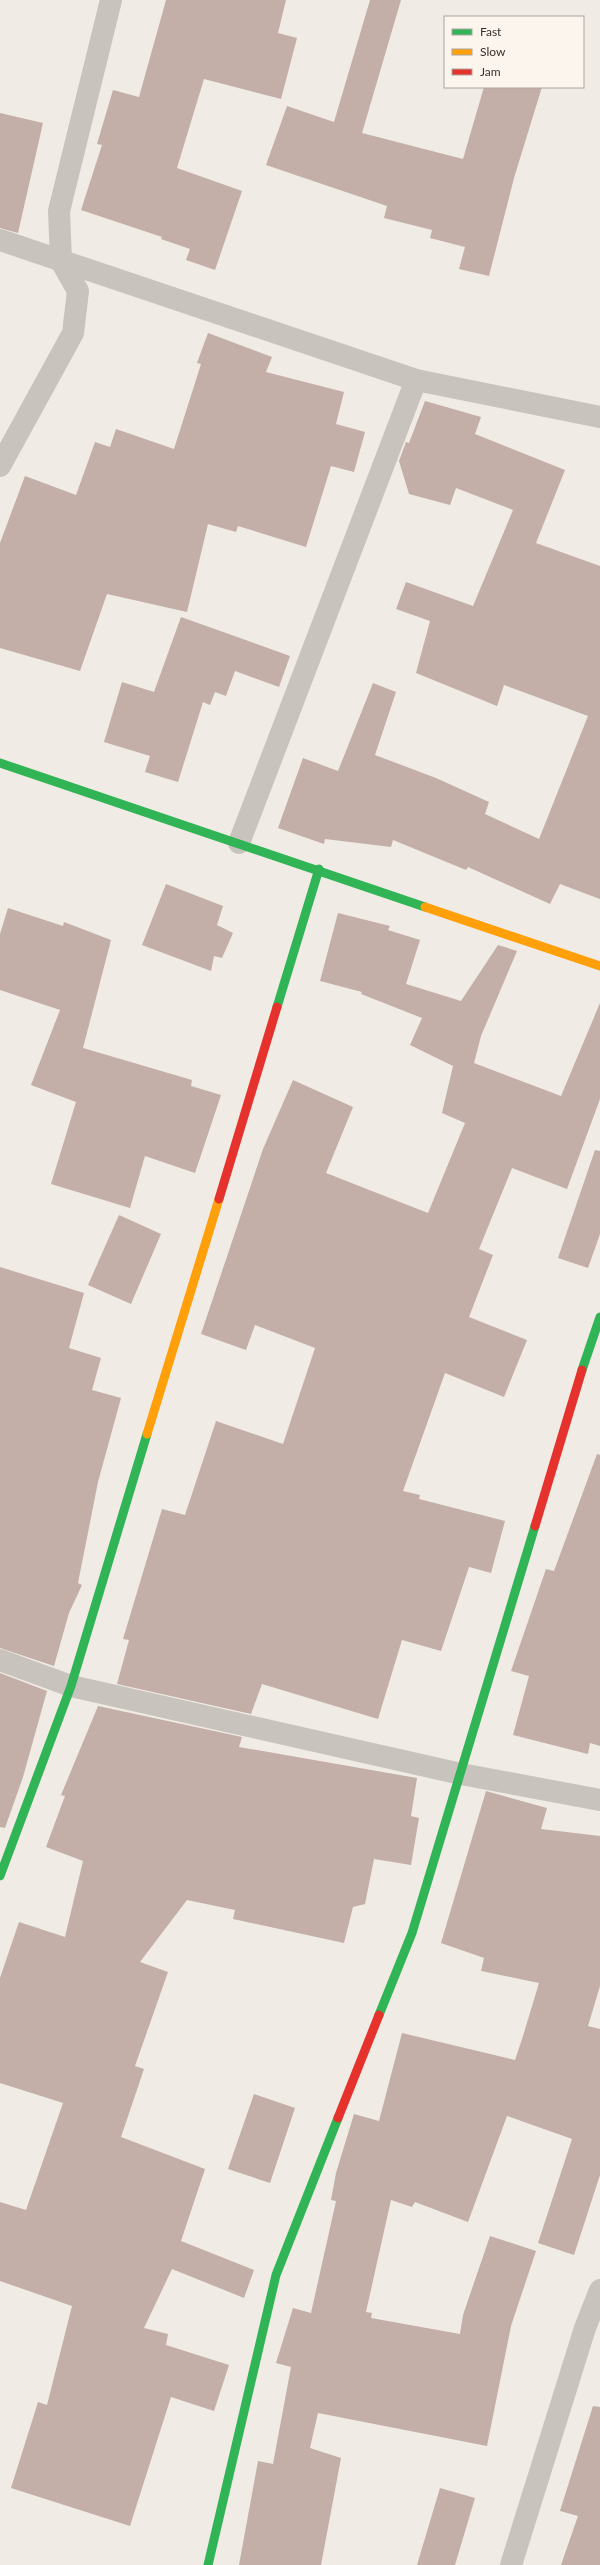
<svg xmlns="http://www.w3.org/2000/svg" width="600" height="2565" font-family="Lato,sans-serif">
	<rect width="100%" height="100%" fill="#f0ebe5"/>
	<!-- building -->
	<g fill="#c3afa7">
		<path d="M166,0H286L278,33L297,38L281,99L204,79L177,168L242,191L215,270L186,260L190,249L161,239L162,237L81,210L102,145L97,144L113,90L139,97Z"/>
		<path d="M370,0H401L362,133L463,159L484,87H542L514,178L489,276L459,269L465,247L430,238L432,230L384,218L387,206L266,165L287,106L334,122Z"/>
		<path d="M0,113L43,123L18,233L0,228Z"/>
		<path d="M208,333L272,357L266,372L344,392L336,424L365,432L354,472L331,466L306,547L238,526L236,532L208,524L187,612L107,594L80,671L0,648V543L25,476L76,495L95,442L110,447L116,429L174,449L201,364L197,363Z"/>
		<path d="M425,401L481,417L475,434L565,470L536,543L600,566V899L560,884L550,904L468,867L466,870L393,840L391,847L325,839L324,844L278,828L303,758L338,771L373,683L396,692L375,755L436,778L489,802L485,814L539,839L588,716L504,685L497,706L416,673L430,621L396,609L406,582L473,606L513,510L456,488L450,505L409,494L399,461L406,442L409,443Z"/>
		<path d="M181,617L290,656L279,687L235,671L226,696L215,692L210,705L203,702L178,782L145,772L150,756L104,742L122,682L154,692Z"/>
		<path d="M166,884L223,906L217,925L233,933L222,958L214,956L211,971L142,945Z"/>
		<path d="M8,908L63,926L64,922L111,940L83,1048L192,1080L191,1086L221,1095L195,1173L145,1156L130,1208L51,1184L76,1102L31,1085L60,1010L0,990V934Z"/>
		<path d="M338,913L390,926L388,930L420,940L406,984L461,1001L498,945L517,951L481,1036L474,1063L561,1096L600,1003V1099L567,1189L512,1168L479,1249L493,1255L469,1317L527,1340L504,1397L445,1373L403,1491L420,1495L419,1499L505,1521L491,1573L469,1567L441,1651L402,1640L378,1719L262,1684L251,1714L117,1684L129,1640L123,1639L162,1509L185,1515L216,1421L283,1444L315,1348L255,1325L246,1350L201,1334L263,1149L293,1080L353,1107L326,1173L428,1213L465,1123L442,1113L453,1066L410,1045L422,1018L361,994L362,992L320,981Z"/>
		<path d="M595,1150L600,1151V1234L588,1268L558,1258Z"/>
		<path d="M119,1215L161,1234L131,1304L88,1285Z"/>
		<path d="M0,1267L84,1293L69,1348L101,1358L92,1390L121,1398L98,1482L78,1583L82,1585L69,1613L54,1666L0,1648Z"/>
		<path d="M597,1454L600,1455V1746L590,1743L588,1754L513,1735L529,1676L511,1671L546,1569L554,1571Z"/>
		<path d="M0,1673L47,1691L23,1777L5,1828L0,1827Z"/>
		<path d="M98,1706L242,1737L239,1747L417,1778L411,1816L419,1818L411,1865L374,1859L365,1904L353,1907L344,1943L233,1919L235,1910L187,1900L140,1962L168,1972L135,2066L144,2069L121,2137L205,2169L181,2241L254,2270L244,2298L172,2269L144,2328L168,2334L166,2345L229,2365L214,2411L171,2397L130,2526L11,2488L38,2402L47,2405L72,2306L0,2281V2202L26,2210L63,2103L0,2083V1978L19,1922L65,1937L83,1861L46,1847L65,1796L61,1795Z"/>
		<path d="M486,1791L547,1808L541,1829L600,1836V1986L588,2026L600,2029V2175L574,2255L538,2243L572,2139L507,2116L468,2222L415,2202L412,2207L391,2200L366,2312L372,2313L371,2318L460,2334L463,2315L490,2236L536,2251L511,2326L487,2446L318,2413L310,2448L341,2458L321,2565H239L258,2461L273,2464L291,2367L276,2363L293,2308L311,2313L336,2201L331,2200L336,2173L354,2114L379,2121L402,2033L515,2060L523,2036L539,1983L481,1971L484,1958L441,1943Z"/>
		<path d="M254,2094L295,2108L270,2183L228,2169Z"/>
		<path d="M593,2406L600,2407V2565H561L578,2516L560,2511Z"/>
		<path d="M440,2488L475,2498L455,2565H417Z"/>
	</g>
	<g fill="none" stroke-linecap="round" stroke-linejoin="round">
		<!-- street -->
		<g stroke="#c9c3be" stroke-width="22">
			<path d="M0,240L416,380L600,417"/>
			<path d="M0,466L73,333L78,291L61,261L59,211L111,0"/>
			<path d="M239,843L416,380"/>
			<path d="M0,1660L71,1686L461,1774L600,1800"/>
			<path d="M511,2565L585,2328L600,2290"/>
		</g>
		<!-- fast -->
		<g stroke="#30b455" stroke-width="9">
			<path d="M0,763L425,907"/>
			<path d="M277,1007L319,869"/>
			<path d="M582,1370L600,1317"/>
			<path d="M0,1876L71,1686L147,1434"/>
			<path d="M379,2015L412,1933L535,1526"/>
			<path d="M208,2565L276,2275L338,2118"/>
		</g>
		<!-- slow -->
		<g stroke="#ff9f0a" stroke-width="9">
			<path d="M425,907L600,966"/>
			<path d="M147,1434L219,1199"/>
		</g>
		<!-- jam -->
		<g stroke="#e5322d" stroke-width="9">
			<path d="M219,1199L277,1007"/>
			<path d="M535,1526L582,1370"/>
			<path d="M338,2118L379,2015"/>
		</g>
	</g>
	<!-- legend -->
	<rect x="444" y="16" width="140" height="72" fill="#fbf5ee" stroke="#aea6a0"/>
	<rect x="452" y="29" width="20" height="6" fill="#30b455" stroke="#aea6a0"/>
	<text x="480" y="36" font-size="12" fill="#3b302b">Fast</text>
	<rect x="452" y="49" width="20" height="6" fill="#ff9f0a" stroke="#aea6a0"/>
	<text x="480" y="56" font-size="12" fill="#3b302b">Slow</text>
	<rect x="452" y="69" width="20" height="6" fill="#e5322d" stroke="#aea6a0"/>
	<text x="480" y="76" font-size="12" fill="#3b302b">Jam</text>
</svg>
